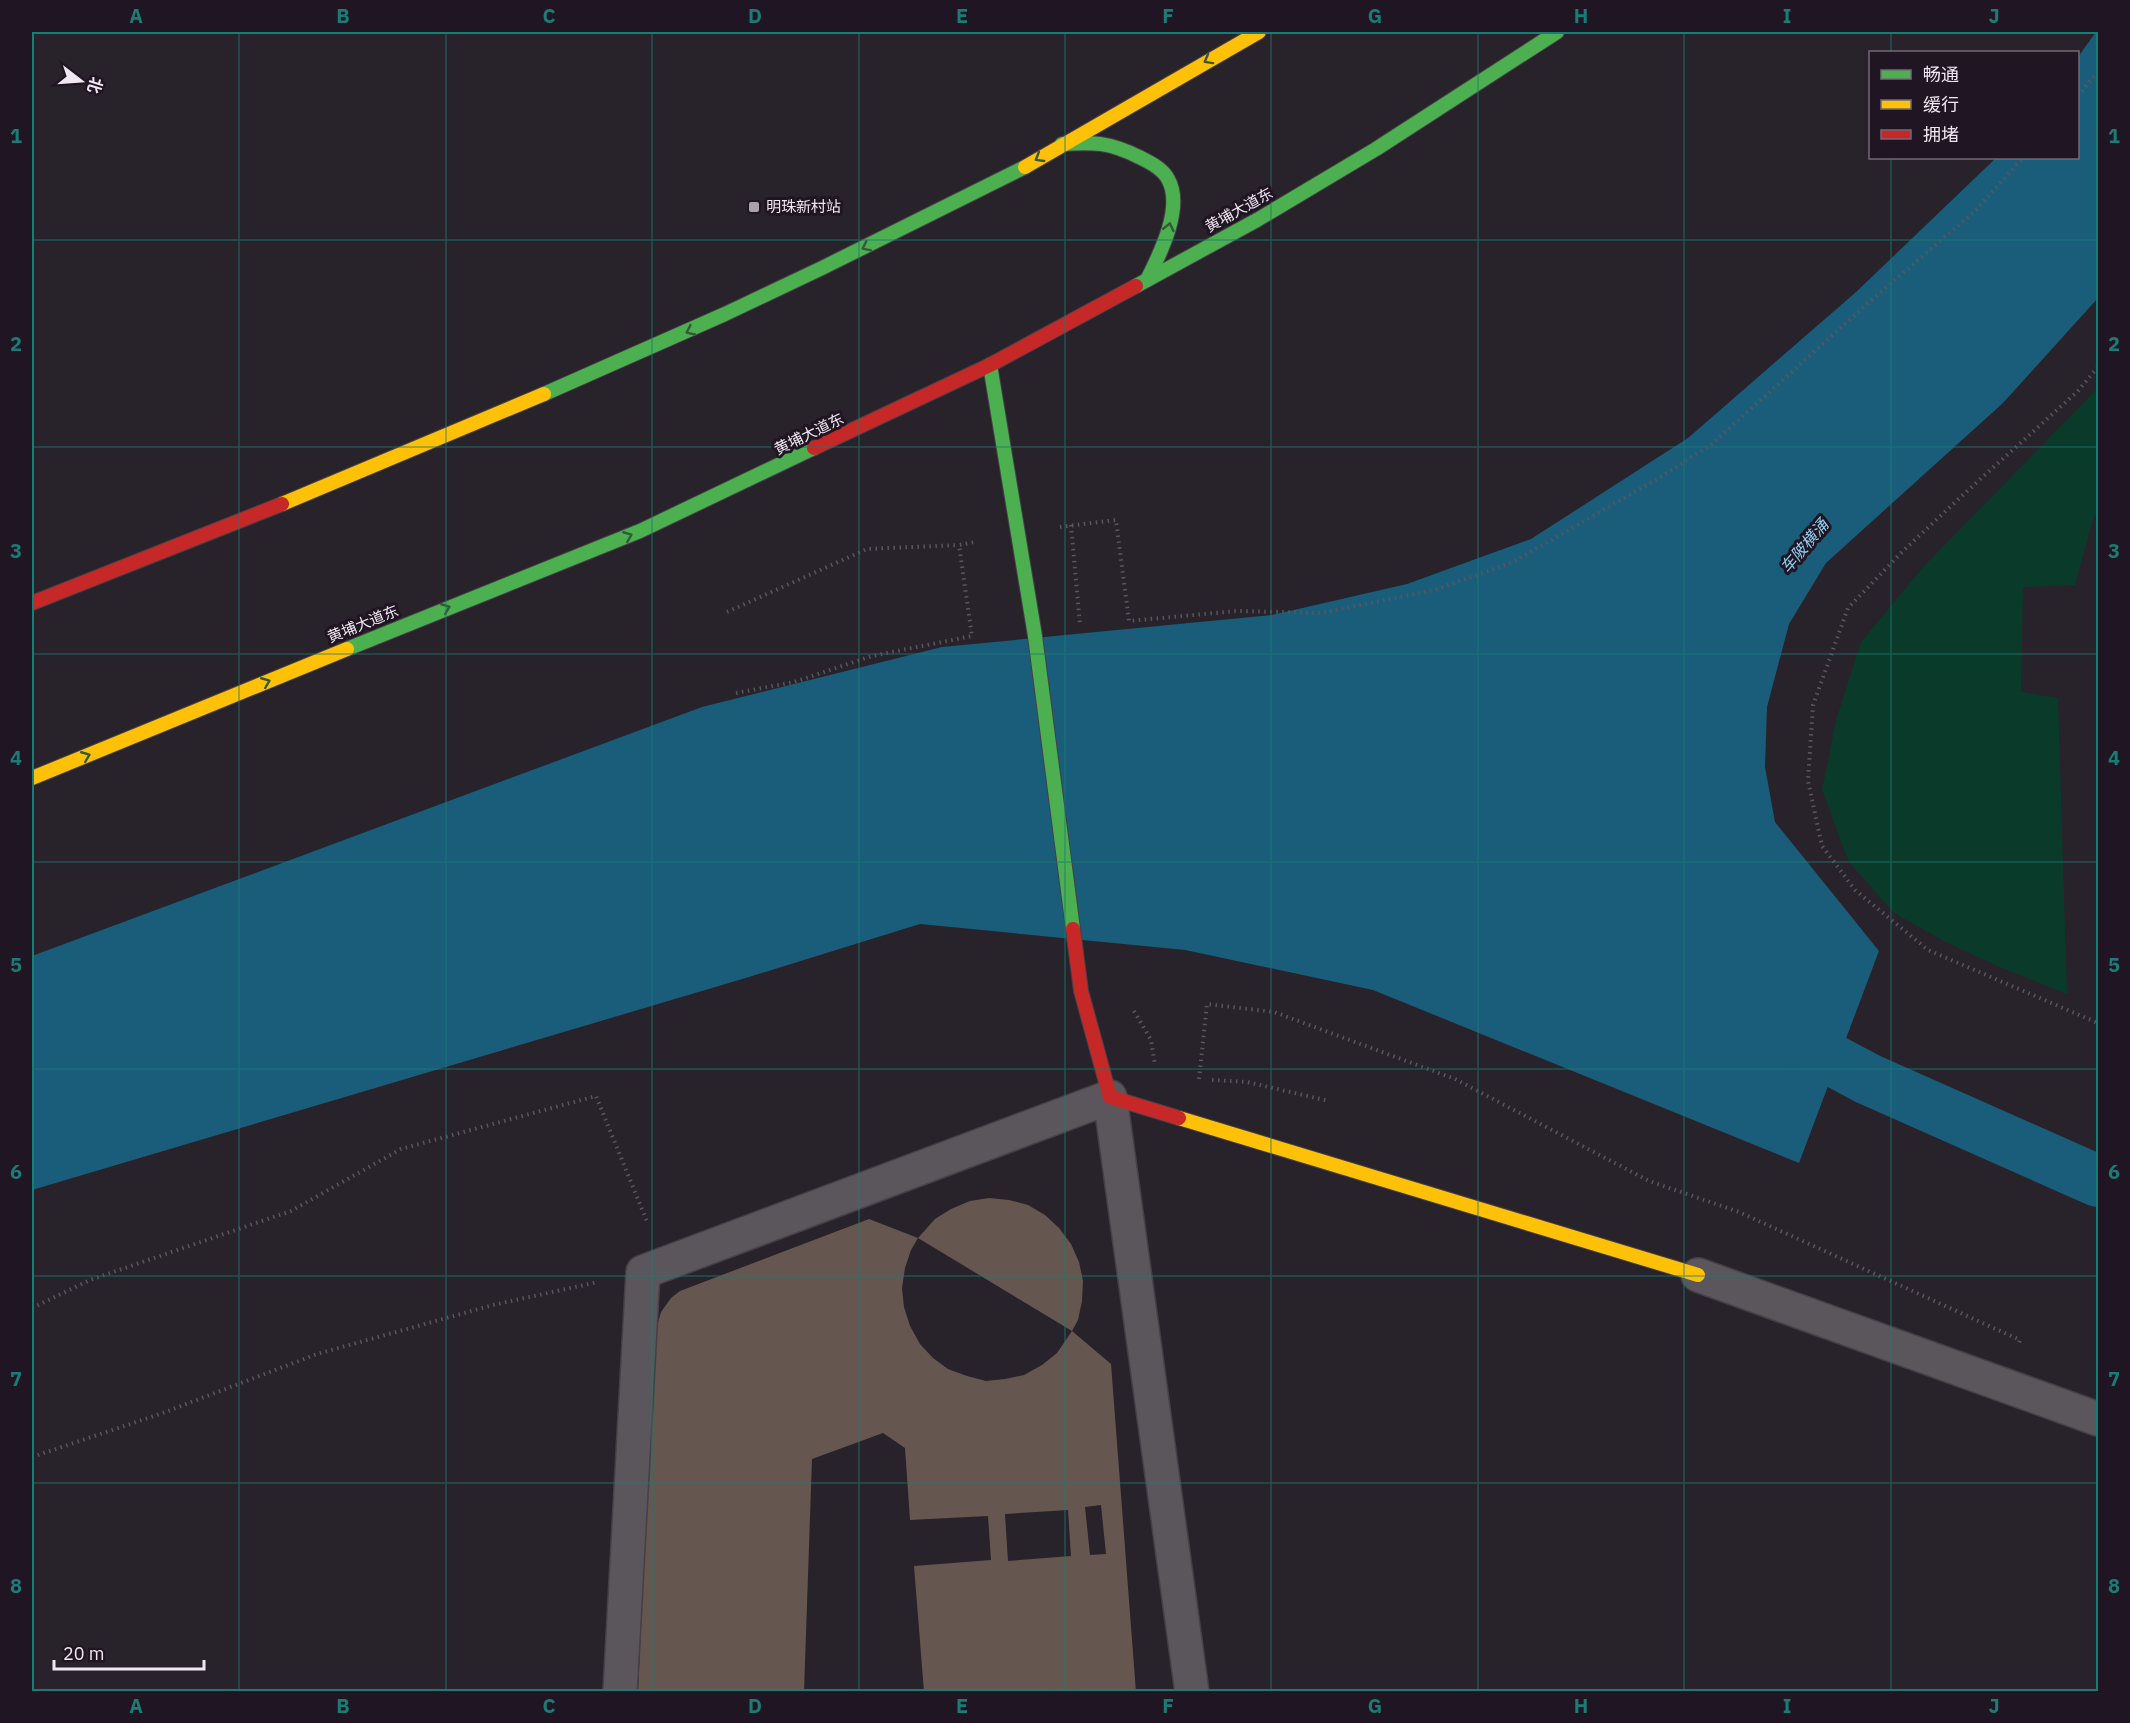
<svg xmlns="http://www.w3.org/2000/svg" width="2130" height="1723" font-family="'IBM Plex Sans','Noto Sans SC',sans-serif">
	<rect width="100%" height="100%" fill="#28222a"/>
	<!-- green -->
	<path fill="#0a3b2a" d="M2098,388V510L2093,519L2075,585L2023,587L2021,692L2058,698L2067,994L1995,965L1944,941L1894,913L1849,862L1822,790L1836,720L1861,642L1925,565Z"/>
	<!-- water -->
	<path fill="#1a5d7a" d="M2096,32H2098V298L2003,403L1826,563L1789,624L1767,707L1765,767L1775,822L1879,951L1799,1163L1373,990L1185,950L920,924L749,977L32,1190V956L702,707L942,647L1272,615L1407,584L1531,539L1688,438L1855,293L1996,158H2078V57Z"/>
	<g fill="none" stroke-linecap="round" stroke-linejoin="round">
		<!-- canal -->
		<path stroke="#1a5d7a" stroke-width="52" d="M1774,1029L1868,1079L2098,1181"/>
	</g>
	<!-- building -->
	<path fill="#665650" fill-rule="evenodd" d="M989,1198L1009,1200L1028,1205L1045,1215L1059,1228L1071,1244L1079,1262L1083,1281L1082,1301L1078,1320L1072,1331L1111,1364L1136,1692H924L914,1566L991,1560L988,1516L910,1520L905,1448L883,1433L812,1459L804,1692H638L655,1333L661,1312L671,1298L680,1291L869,1219L918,1238L911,1250L905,1268L902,1288L904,1307L910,1326L920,1344L933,1358L948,1369L967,1376L986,1381L1005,1379L1024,1375L1042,1365L1057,1353L1072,1331L918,1238L935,1219L951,1209L970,1201ZM1101,1505L1106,1554L1090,1555L1085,1507ZM1068,1510L1071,1556L1008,1561L1005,1514Z"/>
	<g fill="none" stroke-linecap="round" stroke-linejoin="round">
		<!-- street casing -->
		<g stroke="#454047" stroke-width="36">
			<g id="street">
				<path d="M1698,1275L2098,1419"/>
				<path d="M620,1692L643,1272L1110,1097L1192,1692"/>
			</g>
		</g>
		<!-- fast casing -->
		<g stroke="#454047" stroke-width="16">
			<g id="fast">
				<path d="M1062,144C1094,142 1109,142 1139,157C1149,162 1162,168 1168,179C1184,207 1160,254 1147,280"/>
				<path d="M1136,286L1257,220L1376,149L1557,32"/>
				<path d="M990,365L1035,636L1073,929"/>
				<path d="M544,394L725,314L822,268L1025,167"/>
				<path d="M347,649L640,531L814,448"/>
			</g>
		</g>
		<!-- slow casing -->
		<g stroke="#454047" stroke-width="16">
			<g id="slow">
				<path d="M1025,167L1259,32"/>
				<path d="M282,504L544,394"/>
				<path d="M32,778L347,649"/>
				<path d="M1179,1118L1698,1275"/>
			</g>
		</g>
		<!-- jam casing -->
		<g stroke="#454047" stroke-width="16">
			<g id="jam">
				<path d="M814,448L990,365L1136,286"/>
				<path d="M32,603L282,504"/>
				<path d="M1073,929L1081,991L1110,1097L1179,1118"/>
			</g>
		</g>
		<!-- path -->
		<g stroke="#5b565c" stroke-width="4" stroke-dasharray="1.5 4.5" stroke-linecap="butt">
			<path d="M2078,96L2098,71"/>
			<path d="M2098,367L2077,392L1965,493L1903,551L1848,608L1813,705L1808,781L1822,846L1855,890L1928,950L2098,1023"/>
			<path d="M1071,525L1080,625"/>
			<path d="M1060,527L1116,520L1129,621L1237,611L1321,613L1434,590L1513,562L1659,478L1712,444L1867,304L1974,212L2023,158"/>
			<path d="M727,612L867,549L959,545"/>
			<path d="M736,693L794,682L872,656L972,636L959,545L975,542"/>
			<path d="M1134,1011L1151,1040L1155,1065"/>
			<path d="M1199,1079L1207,1004L1274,1012L1455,1079L1649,1181L1739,1212L2020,1340L2018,1345"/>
			<path d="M1212,1080L1247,1082L1329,1101"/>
			<path d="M32,1308L90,1280L291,1211L401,1149L596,1096L648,1224"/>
			<path d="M32,1457L160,1414L317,1354L493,1305L598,1282"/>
		</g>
		<!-- street -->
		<use href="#street" stroke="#5b565c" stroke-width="33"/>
		<!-- fast -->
		<use href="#fast" stroke="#4caf50" stroke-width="14"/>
		<!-- slow -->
		<use href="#slow" stroke="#ffc107" stroke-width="14"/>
		<!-- jam -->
		<use href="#jam" stroke="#c62828" stroke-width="14"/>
	</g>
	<!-- one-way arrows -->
	<defs><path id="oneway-chevron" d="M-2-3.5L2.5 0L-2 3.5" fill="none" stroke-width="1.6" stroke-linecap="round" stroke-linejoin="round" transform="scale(1.5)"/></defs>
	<g stroke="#345a37">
		<use href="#oneway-chevron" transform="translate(1208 60) rotate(151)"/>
		<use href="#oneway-chevron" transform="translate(1039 158) rotate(149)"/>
		<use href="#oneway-chevron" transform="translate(1169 227) rotate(-77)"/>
		<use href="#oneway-chevron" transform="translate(866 247) rotate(154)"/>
		<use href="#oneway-chevron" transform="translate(690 331) rotate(155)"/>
		<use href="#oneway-chevron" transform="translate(628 536) rotate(-22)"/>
		<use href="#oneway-chevron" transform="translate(446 608) rotate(-22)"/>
		<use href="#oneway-chevron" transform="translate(266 682) rotate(-22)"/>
		<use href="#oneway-chevron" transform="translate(86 756) rotate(-22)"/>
	</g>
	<!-- grid -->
	<path fill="none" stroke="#1a7c75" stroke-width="1.5" stroke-opacity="0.55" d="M239,32V1692M446,32V1692M652,32V1692M859,32V1692M1065,32V1692M1271,32V1692M1478,32V1692M1684,32V1692M1891,32V52M1891,158V1692M32,240H2098M32,447H2098M32,654H2098M32,862H2098M32,1069H2098M32,1276H2098M32,1483H2098"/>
	<!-- markers -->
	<rect fill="#a9a2ac" stroke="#201523" stroke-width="2" x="748" y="201" width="12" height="12" rx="3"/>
	<g text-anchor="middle" stroke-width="6" stroke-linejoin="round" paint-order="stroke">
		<!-- poi labels -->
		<g font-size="15" fill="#efe7f2" stroke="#201523" text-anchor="start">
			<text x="766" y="212">明珠新村站</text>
		</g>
		<!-- street labels -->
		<g font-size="15" fill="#efe7f2" stroke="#201523">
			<text transform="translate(1239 210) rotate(-29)" y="5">黄埔大道东</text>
			<text transform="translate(809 434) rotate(-26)" y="5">黄埔大道东</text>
			<text transform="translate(363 624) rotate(-22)" y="5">黄埔大道东</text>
		</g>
		<!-- water labels -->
		<g font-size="16" font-style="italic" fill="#8ed1f2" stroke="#201523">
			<text transform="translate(1804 546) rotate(-50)" y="6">车陂横涌</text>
		</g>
	</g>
	<!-- border -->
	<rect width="2130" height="1723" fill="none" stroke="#201523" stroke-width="66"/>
	<!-- legend -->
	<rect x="1869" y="51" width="210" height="108" fill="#201523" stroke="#736976" stroke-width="1.5"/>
	<rect x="1881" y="70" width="30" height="9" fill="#4caf50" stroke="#736976" stroke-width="1.5"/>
	<text x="1923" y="81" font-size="18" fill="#efe7f2">畅通</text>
	<rect x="1881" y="100" width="30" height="9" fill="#ffc107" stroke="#736976" stroke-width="1.5"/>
	<text x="1923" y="111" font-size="18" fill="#efe7f2">缓行</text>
	<rect x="1881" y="130" width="30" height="9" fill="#c62828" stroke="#736976" stroke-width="1.5"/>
	<text x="1923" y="141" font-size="18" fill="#efe7f2">拥堵</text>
	<!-- north arrow -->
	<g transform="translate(81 81) rotate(107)" stroke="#201523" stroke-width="4.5" paint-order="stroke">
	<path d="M0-4.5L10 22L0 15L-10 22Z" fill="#efe7f2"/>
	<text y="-9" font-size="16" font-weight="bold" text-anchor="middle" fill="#efe7f2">北</text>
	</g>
	<!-- scale -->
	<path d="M54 1660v9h150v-9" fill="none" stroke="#efe7f2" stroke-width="3"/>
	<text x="63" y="1660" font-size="18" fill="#efe7f2" stroke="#201523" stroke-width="4.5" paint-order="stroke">20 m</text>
	<rect x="33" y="33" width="2064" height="1657" fill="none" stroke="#1a7c75" stroke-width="2"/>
	<g font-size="20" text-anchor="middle" font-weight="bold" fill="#1a7c75">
		<text x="136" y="23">A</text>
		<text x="343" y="23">B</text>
		<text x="549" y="23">C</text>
		<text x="755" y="23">D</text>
		<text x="962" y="23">E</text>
		<text x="1168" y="23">F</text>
		<text x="1375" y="23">G</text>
		<text x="1581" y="23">H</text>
		<text x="1787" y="23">I</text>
		<text x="1994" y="23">J</text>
		<text x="16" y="143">1</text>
		<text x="2114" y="143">1</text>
		<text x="16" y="351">2</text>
		<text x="2114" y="351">2</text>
		<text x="16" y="558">3</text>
		<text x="2114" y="558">3</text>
		<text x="16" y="765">4</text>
		<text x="2114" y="765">4</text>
		<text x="16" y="972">5</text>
		<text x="2114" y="972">5</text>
		<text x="16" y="1179">6</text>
		<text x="2114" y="1179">6</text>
		<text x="16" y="1386">7</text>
		<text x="2114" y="1386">7</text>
		<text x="16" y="1593">8</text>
		<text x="2114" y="1593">8</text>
		<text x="136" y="1713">A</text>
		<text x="343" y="1713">B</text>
		<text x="549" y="1713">C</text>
		<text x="755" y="1713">D</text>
		<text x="962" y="1713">E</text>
		<text x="1168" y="1713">F</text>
		<text x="1375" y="1713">G</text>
		<text x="1581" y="1713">H</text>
		<text x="1787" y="1713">I</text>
		<text x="1994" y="1713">J</text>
	</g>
</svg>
